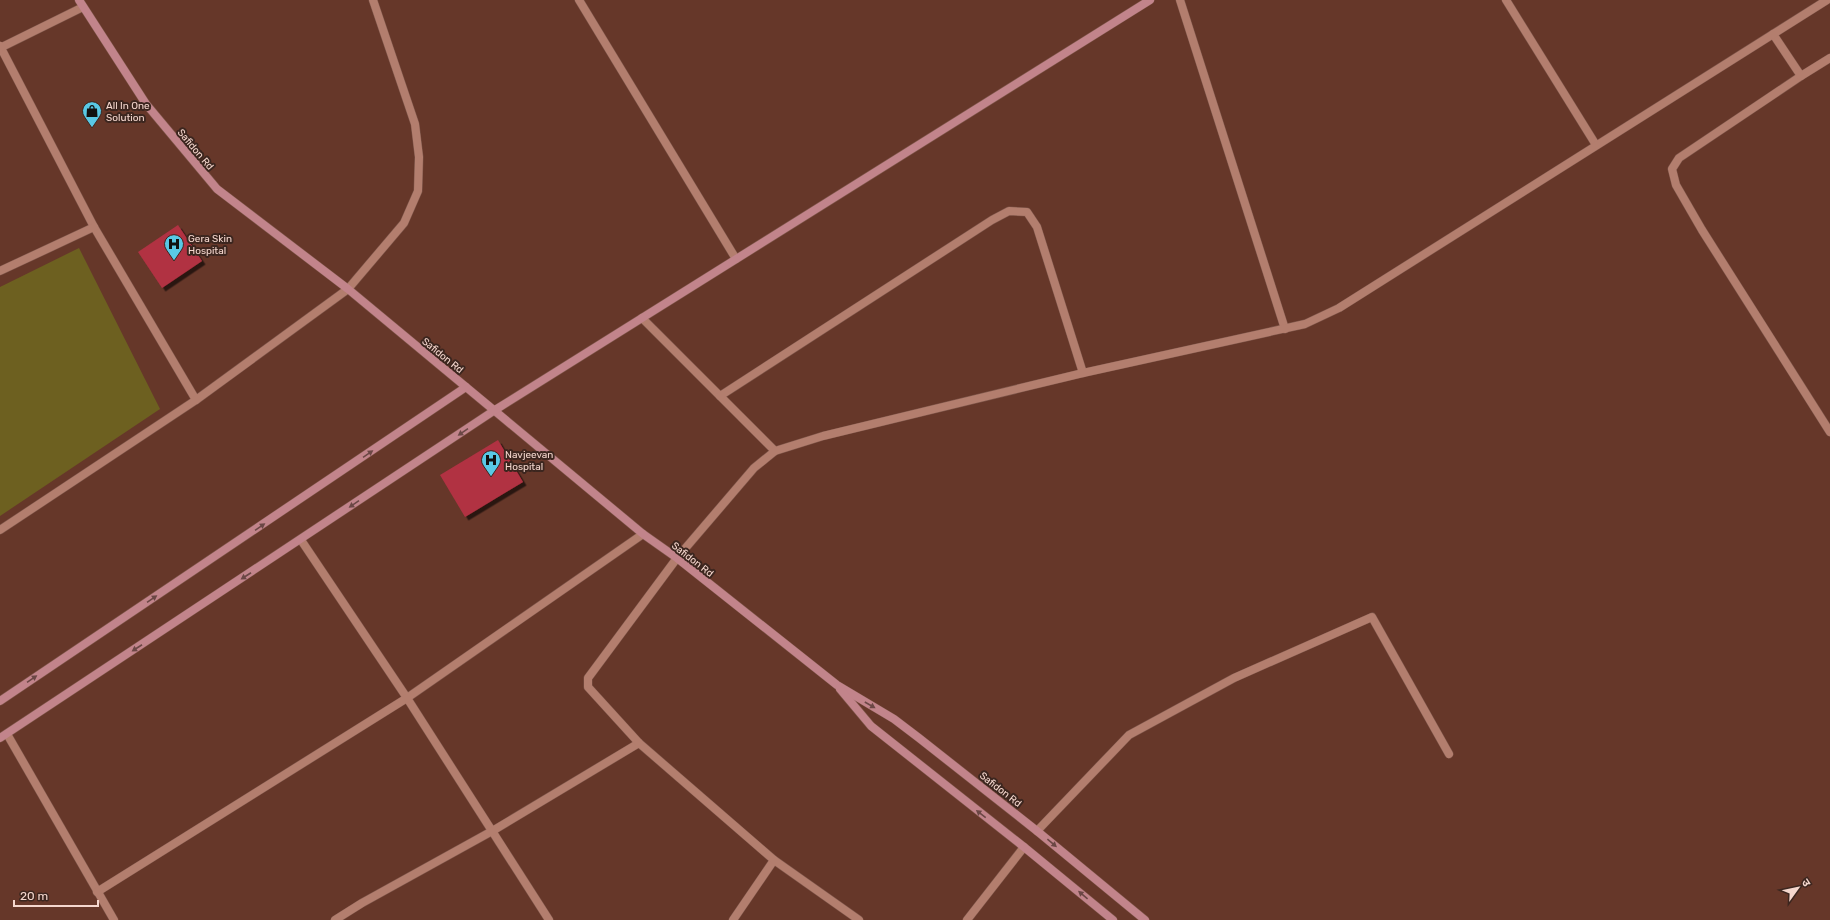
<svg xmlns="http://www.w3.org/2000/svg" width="1830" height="920" font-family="Rubik,'Noto Sans Devanagari',sans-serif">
	<defs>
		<filter id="shadow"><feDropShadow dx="3.5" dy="3.5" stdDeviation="0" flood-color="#0009"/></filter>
	</defs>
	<rect width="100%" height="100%" fill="#663729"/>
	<!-- green -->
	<path fill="#6d6020" d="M79,248L160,409L0,516V287Z"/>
	<!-- building -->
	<g fill="#b13143" filter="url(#shadow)">
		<path d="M178,225L202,261L162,288L138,252Z"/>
		<path d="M498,440L523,482L465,517L440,475Z"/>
	</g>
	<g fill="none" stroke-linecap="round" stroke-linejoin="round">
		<!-- street casing -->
		<g stroke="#7d5549" stroke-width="9">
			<g id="street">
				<path d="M579,0L736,259"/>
				<path d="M1180,0L1285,329"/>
				<path d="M1506,0L1596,145"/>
				<path d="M1773,34L1801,76L1679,158L1672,169L1676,185L1702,230L1830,432"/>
				<path d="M0,46L94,227L196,400"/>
				<path d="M0,48L83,7"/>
				<path d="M1801,76L1830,58"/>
				<path d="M0,271L94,227"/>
				<path d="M642,318L775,451"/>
				<path d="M720,396L992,220L1009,211L1027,212L1037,227L1083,373"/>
				<path d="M0,530L196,400L348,289L404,223L418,191L419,157L415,124L373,0"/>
				<path d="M301,540L407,698L549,920"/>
				<path d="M7,734L114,920"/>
				<path d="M1037,831L1129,735L1234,678L1372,617L1449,754"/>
				<path d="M97,892L407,698L643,534"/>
				<path d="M335,920L362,903L494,830L639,743"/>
				<path d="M733,920L774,860"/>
				<path d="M859,920L774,860L639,743L588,687V678L677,558L754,468L775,451L823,436L1083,373L1305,324L1339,308L1827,0"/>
				<path d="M967,920L1024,847"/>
			</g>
		</g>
		<!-- secondary casing -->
		<g stroke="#7d5549" stroke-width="9">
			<g id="secondary">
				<path d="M79,0L146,104L217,189L348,289L643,534L677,558L837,685L894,719L919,738L1037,831L1145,920"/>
				<path d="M840,689L871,726L1024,847L1113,920"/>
				<path d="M0,701L466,387"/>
				<path d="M0,738L495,410L1150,0"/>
			</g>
		</g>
		<!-- street -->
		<use href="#street" stroke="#b37e6e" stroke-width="8"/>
		<!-- secondary -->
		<use href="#secondary" stroke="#c2848b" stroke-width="8"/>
	</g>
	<!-- one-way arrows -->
	<defs><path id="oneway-solid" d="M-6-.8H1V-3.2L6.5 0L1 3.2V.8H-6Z"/></defs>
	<g fill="#6b4745">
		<use href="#oneway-solid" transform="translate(463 432) rotate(146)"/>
		<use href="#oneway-solid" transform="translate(368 454) rotate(-34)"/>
		<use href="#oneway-solid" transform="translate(354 504) rotate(146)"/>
		<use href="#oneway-solid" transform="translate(260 527) rotate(-34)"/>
		<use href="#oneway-solid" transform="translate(246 576) rotate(147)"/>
		<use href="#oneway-solid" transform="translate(152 599) rotate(-34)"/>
		<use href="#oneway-solid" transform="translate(137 648) rotate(147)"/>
		<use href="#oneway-solid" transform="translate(32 679) rotate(-34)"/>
		<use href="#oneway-solid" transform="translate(870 705) rotate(30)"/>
		<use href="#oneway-solid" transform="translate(981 814) rotate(-142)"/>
		<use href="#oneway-solid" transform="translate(1052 843) rotate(40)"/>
		<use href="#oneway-solid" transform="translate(1083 895) rotate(-140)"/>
	</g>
	<!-- icons -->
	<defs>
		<g id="shop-pin" transform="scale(1)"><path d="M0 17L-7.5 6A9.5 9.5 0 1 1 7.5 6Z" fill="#59c8e5" stroke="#3c261f"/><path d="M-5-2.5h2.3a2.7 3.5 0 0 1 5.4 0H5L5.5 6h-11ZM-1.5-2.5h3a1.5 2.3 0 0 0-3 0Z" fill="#111"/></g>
		<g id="hospital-pin" transform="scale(1)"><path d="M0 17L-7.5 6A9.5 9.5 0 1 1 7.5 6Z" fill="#59c8e5" stroke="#3c261f"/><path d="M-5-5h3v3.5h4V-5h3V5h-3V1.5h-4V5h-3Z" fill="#111"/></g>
	</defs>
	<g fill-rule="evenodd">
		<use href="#shop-pin" x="92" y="111"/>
		<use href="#hospital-pin" x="174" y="244"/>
		<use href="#hospital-pin" x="491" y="460"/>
	</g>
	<g text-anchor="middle" stroke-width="4" stroke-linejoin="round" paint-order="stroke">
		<!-- poi labels -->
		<g font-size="10" fill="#f5d7ce" stroke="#3c261f" text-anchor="start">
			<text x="106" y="109">All In One<tspan x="106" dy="12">Solution</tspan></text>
			<text x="188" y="242">Gera Skin<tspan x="188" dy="12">Hospital</tspan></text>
			<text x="505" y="458">Navjeevan<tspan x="505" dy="12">Hospital</tspan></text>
		</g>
		<!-- street labels -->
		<g font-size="10" fill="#f5d7ce" stroke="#3c261f">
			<text transform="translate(196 149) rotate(50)" y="4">Safidon Rd</text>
			<text transform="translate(443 355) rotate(39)" y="4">Safidon Rd</text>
			<text transform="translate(693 559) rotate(38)" y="4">Safidon Rd</text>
			<text transform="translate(1001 789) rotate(38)" y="4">Safidon Rd</text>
		</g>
	</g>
	<!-- north arrow -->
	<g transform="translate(1798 888) rotate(57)" stroke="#3c261f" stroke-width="3" paint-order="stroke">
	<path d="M0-3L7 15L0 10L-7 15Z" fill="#f5d7ce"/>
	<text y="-6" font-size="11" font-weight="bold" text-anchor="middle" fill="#f5d7ce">उ</text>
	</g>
	<!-- scale -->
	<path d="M14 900v6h84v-6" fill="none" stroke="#f5d7ce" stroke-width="2"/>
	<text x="20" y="900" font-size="12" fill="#f5d7ce" stroke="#3c261f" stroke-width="3" paint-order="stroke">20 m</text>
</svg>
